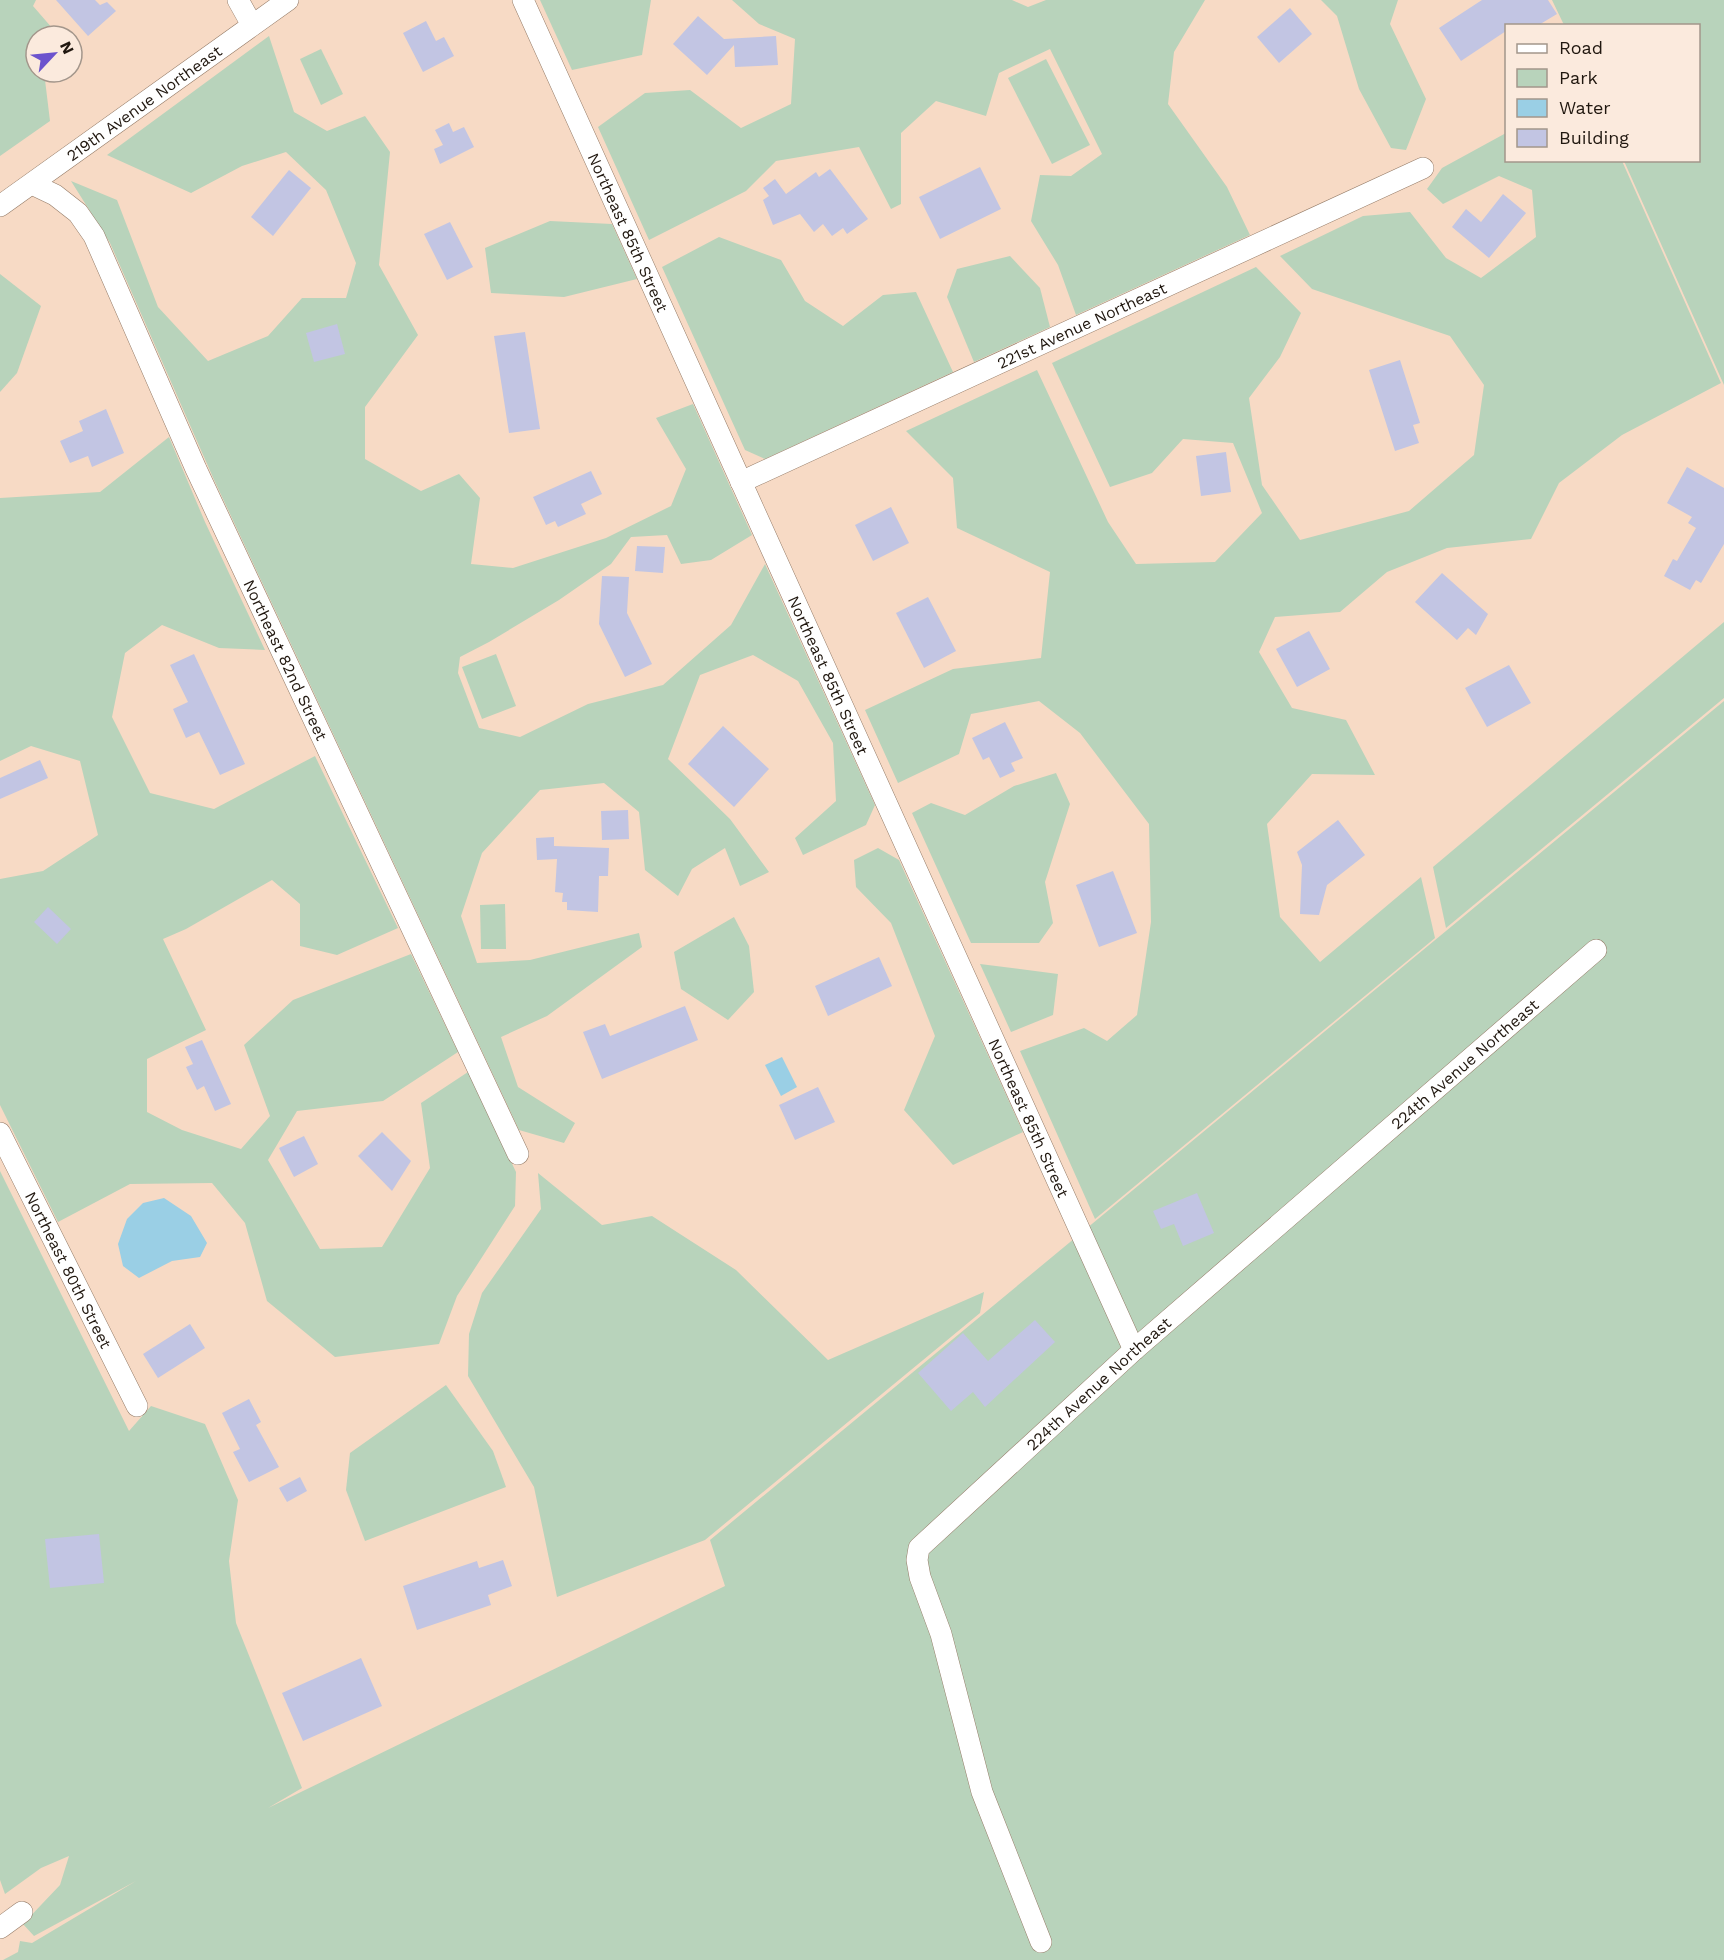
<svg xmlns="http://www.w3.org/2000/svg" width="1724" height="1960" font-family="'Work Sans',sans-serif">
	<rect width="100%" height="100%" fill="#f7dac5"/>
	<!-- green -->
	<g fill="#b8d3bb">
		<path d="M0,0H36L33,6L59,36H36V72H55L45,80L50,121L0,156Z"/>
		<path d="M540,0H651L642,55L572,70Z"/>
		<path d="M732,0H1012L1028,7L1046,0H1205L1174,52L1168,104L1227,187L1250,235L1076,315L1058,265L1031,221L1040,175L1071,176L1102,154L1050,49L999,73L986,116L936,101L901,133V204L891,209L859,147L776,161L746,191L649,240L598,127L645,93L690,90L741,128L791,104L795,39L759,24Z"/>
		<path d="M1321,0H1398L1390,24L1426,99L1406,150L1391,148L1359,89L1337,16Z"/>
		<path d="M1552,0H1724V385L1624,161L1698,160V26L1564,25Z"/>
		<path d="M269,36L294,112L327,131L365,116L390,152L379,265L418,335L365,407V459L421,491L459,474L480,498L471,564L513,568L606,538L671,506L686,469L656,418L693,404L752,535L711,560L681,564L667,535L631,537L611,564L559,600L489,642L460,657L458,673L479,728L520,737L588,704L663,685L731,625L765,564L875,805L866,825L803,855L795,838L836,801L833,743L798,681L753,655L700,675L668,759L730,819L769,872L740,886L725,848L692,869L678,896L645,870L639,812L604,783L540,790L482,853L461,916L477,963L530,960L639,933L642,947L547,1016L501,1037L518,1087L575,1123L564,1143L519,1130L215,482L110,243L71,181L117,200L158,307L208,361L268,336L302,298H346L356,263L326,190L286,152L242,166L191,193L107,155Z"/>
		<path d="M321,49L343,94L321,105L300,59Z"/>
		<path d="M1046,59L1090,145L1052,164L1008,78Z"/>
		<path d="M1506,133V160L1622,161L1721,383L1622,435L1559,483L1531,539L1447,548L1387,572L1340,612L1275,617L1259,652L1292,708L1346,720L1375,775L1312,774L1267,824L1280,917L1320,962L1421,877L1435,938L1095,1219L1020,1051L1084,1028L1107,1041L1137,1015L1151,922L1149,824L1080,733L1039,701L971,714L959,754L898,783L865,710L953,669L1041,658L1050,572L957,528L953,478L906,431L1037,370L1108,522L1136,564L1215,562L1262,513L1233,443L1183,439L1152,473L1110,487L1052,363L1256,267L1301,313L1280,357L1249,398L1262,485L1300,540L1409,511L1474,455L1484,385L1450,336L1312,289L1280,256L1363,216L1410,212L1446,258L1481,278L1536,237L1532,190L1499,176L1443,204L1427,189L1442,168Z"/>
		<path d="M550,221L612,224L637,279L564,297L491,293L485,248Z"/>
		<path d="M719,237L781,260L805,301L843,326L883,295L916,292L953,372L765,459L745,450L662,267Z"/>
		<path d="M1010,256L1040,288L1050,327L974,362L947,297L957,269Z"/>
		<path d="M0,274L41,306L17,373L0,392Z"/>
		<path d="M169,437L205,522L265,650L219,648L162,625L125,653L112,717L150,793L214,809L315,756L398,928L337,955L300,946V904L272,880L186,929L163,939L206,1030L147,1059V1112L182,1130L241,1149L270,1116L244,1045L293,1000L411,954L458,1052L383,1101L297,1111L268,1160L320,1249L382,1247L430,1168L421,1103L468,1072L516,1172L515,1206L457,1296L439,1344L335,1357L267,1301L245,1223L212,1183L130,1184L58,1222L0,1105V879L43,871L98,835L80,761L31,746L0,761V498L100,492Z"/>
		<path d="M1724,622V698L1446,928L1433,867Z"/>
		<path d="M496,654L516,706L482,719L462,667Z"/>
		<path d="M1724,701V1960H3L18,1952L20,1941L32,1943L136,1881L34,1936L23,1924L60,1885L69,1856L41,1868L5,1894L0,1880V1171L129,1431L151,1406L205,1424L238,1500L229,1561L236,1623L302,1788L268,1808L725,1586L710,1540Z"/>
		<path d="M1056,773L1070,804L1045,882L1053,923L1039,943H971L912,813L931,803L965,815L1014,786Z"/>
		<path d="M878,848L899,860L1023,1132L953,1165L904,1110L935,1036L891,923L856,887L854,860Z"/>
		<path d="M505,904L506,949H481L480,905Z"/>
		<path d="M734,917L749,946L754,992L728,1020L681,989L674,952Z"/>
		<path d="M980,964L1058,974L1053,1015L1011,1032Z"/>
		<path d="M538,1173L602,1225L652,1216L736,1270L828,1360L984,1292L980,1313L705,1540L557,1597L534,1487L468,1376L469,1334L482,1293L541,1209Z"/>
		<path d="M446,1385L493,1451L506,1487L365,1541L346,1490L350,1453Z"/>
	</g>
	<!-- water -->
	<g fill="#9acfe5">
		<path d="M782,1057L797,1087L781,1096L765,1065Z"/>
		<path d="M164,1198L191,1216L207,1243L200,1257L172,1261L139,1278L123,1266L118,1244L127,1219L143,1203Z"/>
	</g>
	<!-- building -->
	<g fill="#c2c5e3">
		<path d="M56,0H95L100,5L107,2L116,11L88,36Z"/>
		<path d="M1482,0H1548L1557,14L1537,26H1506V31L1461,61L1439,28Z"/>
		<path d="M1290,8L1312,34L1279,63L1257,37Z"/>
		<path d="M698,16L724,39L776,36L778,65L735,67L734,45L707,75L673,44Z"/>
		<path d="M426,21L436,41L444,37L454,56L423,72L403,33Z"/>
		<path d="M449,123L453,132L464,127L474,147L440,164L434,149L443,145L435,130Z"/>
		<path d="M980,167L1001,209L940,239L919,197Z"/>
		<path d="M830,169L868,219L847,234L843,228L832,236L823,224L814,232L800,214L773,225L763,200L769,196L763,188L775,179L786,194L816,172L819,177Z"/>
		<path d="M289,170L311,188L273,236L251,217Z"/>
		<path d="M1503,194L1526,213L1489,258L1452,227L1466,209L1481,222Z"/>
		<path d="M450,222L473,267L447,280L424,234Z"/>
		<path d="M337,324L345,354L314,362L306,333Z"/>
		<path d="M525,332L540,429L509,433L494,336Z"/>
		<path d="M1400,360L1420,423L1413,425L1419,443L1395,451L1369,370Z"/>
		<path d="M106,409L124,453L92,467L88,456L70,463L60,441L83,431L79,421Z"/>
		<path d="M1226,452L1231,492L1201,496L1196,456Z"/>
		<path d="M1687,467L1724,488V544L1701,583L1696,580L1690,590L1664,576L1673,559L1677,561L1696,528L1688,523L1692,517L1667,503Z"/>
		<path d="M591,471L602,494L581,504L586,514L558,527L555,521L546,525L533,497Z"/>
		<path d="M891,507L909,543L873,561L855,525Z"/>
		<path d="M637,546L665,547L663,573L635,571Z"/>
		<path d="M1442,573L1488,614L1476,635L1468,628L1457,640L1415,602Z"/>
		<path d="M602,576L629,577L627,613L652,664L625,677L599,624Z"/>
		<path d="M928,597L956,651L924,668L896,613Z"/>
		<path d="M1309,631L1330,669L1297,687L1276,649Z"/>
		<path d="M194,654L245,764L220,775L199,732L186,738L173,709L188,702L170,665Z"/>
		<path d="M1509,665L1531,703L1487,727L1465,688Z"/>
		<path d="M1005,722L1023,758L1011,763L1015,771L1000,778L989,757L983,760L972,738Z"/>
		<path d="M723,726L769,769L734,807L688,764Z"/>
		<path d="M40,760L48,778L0,799V778Z"/>
		<path d="M628,810L629,839L602,840L601,811Z"/>
		<path d="M1338,820L1365,855L1327,885L1319,915L1300,914L1302,865L1297,852Z"/>
		<path d="M554,837V846L609,848L608,876H599L598,912L567,910V902H562L563,893L555,892L557,859L537,860L536,838Z"/>
		<path d="M1113,871L1137,933L1099,947L1076,885Z"/>
		<path d="M48,907L71,929L57,944L34,922Z"/>
		<path d="M879,957L892,986L828,1016L815,986Z"/>
		<path d="M685,1006L698,1040L602,1079L583,1032L605,1024L610,1036Z"/>
		<path d="M202,1040L231,1104L215,1111L204,1086L197,1090L186,1067L193,1064L185,1047Z"/>
		<path d="M818,1087L835,1122L795,1140L779,1105Z"/>
		<path d="M382,1132L411,1161L392,1191L358,1156Z"/>
		<path d="M304,1136L318,1164L294,1177L279,1148Z"/>
		<path d="M1197,1193L1214,1233L1183,1246L1174,1224L1161,1229L1153,1211Z"/>
		<path d="M1035,1320L1055,1342L985,1407L973,1392L951,1411L918,1373L963,1333L988,1361Z"/>
		<path d="M190,1324L205,1348L158,1378L143,1354Z"/>
		<path d="M249,1399L261,1422L256,1425L279,1467L249,1482L233,1452L240,1449L222,1413Z"/>
		<path d="M300,1477L307,1491L287,1502L279,1488Z"/>
		<path d="M99,1534L104,1583L50,1588L45,1539Z"/>
		<path d="M503,1560L512,1586L488,1595L491,1605L417,1630L403,1586L477,1561L479,1568Z"/>
		<path d="M361,1658L382,1706L303,1741L282,1693Z"/>
	</g>
	<g fill="none" stroke-linecap="round" stroke-linejoin="round">
		<!-- minor casing -->
		<g stroke="#957c68" stroke-width="22">
			<g id="minor">
				<path d="M238,0L252,25"/>
				<path id="s1" d="M523,0L1134,1350"/>
				<path id="s2" d="M32,184L55,195L78,213L94,236L196,469L518,1154"/>
				<path id="s3" d="M0,206L288,0"/>
				<path id="s4" d="M741,482L1423,168"/>
				<path id="s5" d="M0,1133L137,1406"/>
				<path d="M0,1928L22,1912"/>
				<path id="s6" d="M1041,1942L982,1792L941,1634L920,1577L917,1560L919,1548L1134,1350L1596,950"/>
			</g>
		</g>
		<!-- minor -->
		<use href="#minor" stroke="#fff" stroke-width="21"/>
	</g>
	<g text-anchor="middle" stroke-width="5" stroke-linejoin="round" paint-order="stroke">
		<!-- street labels -->
		<g font-size="16" fill="#20170f" stroke="#fbeadd">
			<text dy="6" stroke="none"><textPath href="#s3" startOffset="177">219th Avenue Northeast</textPath></text>
			<text dy="6" stroke="none"><textPath href="#s1" startOffset="255">Northeast 85th Street</textPath></text>
			<text dy="6" stroke="none"><textPath href="#s4" startOffset="375">221st Avenue Northeast</textPath></text>
			<text dy="6" stroke="none"><textPath href="#s2" startOffset="548">Northeast 82nd Street</textPath></text>
			<text dy="6" stroke="none"><textPath href="#s1" startOffset="741">Northeast 85th Street</textPath></text>
			<text dy="6" stroke="none"><textPath href="#s6" startOffset="1144">224th Avenue Northeast</textPath></text>
			<text dy="6" stroke="none"><textPath href="#s1" startOffset="1227">Northeast 85th Street</textPath></text>
			<text dy="6" stroke="none"><textPath href="#s5" startOffset="153">Northeast 80th Street</textPath></text>
			<text dy="6" stroke="none"><textPath href="#s6" startOffset="658">224th Avenue Northeast</textPath></text>
		</g>
	</g>
	<!-- legend -->
	<rect x="1505" y="24" width="195" height="138" fill="#fbeadd" stroke="#a3968b" stroke-width="1.5"/>
	<rect x="1517" y="44" width="30" height="9" fill="#ffffff" stroke="#a3968b" stroke-width="1.5"/>
	<text x="1559" y="54" font-size="18" fill="#20170f">Road</text>
	<rect x="1517" y="69" width="30" height="18" fill="#b8d3bb" stroke="#a3968b" stroke-width="1.5"/>
	<text x="1559" y="84" font-size="18" fill="#20170f">Park</text>
	<rect x="1517" y="99" width="30" height="18" fill="#9acfe5" stroke="#a3968b" stroke-width="1.5"/>
	<text x="1559" y="114" font-size="18" fill="#20170f">Water</text>
	<rect x="1517" y="129" width="30" height="18" fill="#c2c5e3" stroke="#a3968b" stroke-width="1.5"/>
	<text x="1559" y="144" font-size="18" fill="#20170f">Building</text>
	<!-- north arrow -->
	<g transform="translate(54 54) rotate(64)"><circle r="28" fill="#fbeadd" stroke="#a3968b" stroke-width="1.5"/>
	<path d="M0-4.5L10 22L0 15L-10 22Z" fill="#6c53cd"/>
	<text y="-9" font-size="16" font-weight="bold" text-anchor="middle" fill="#20170f">N</text>
	</g>
</svg>
